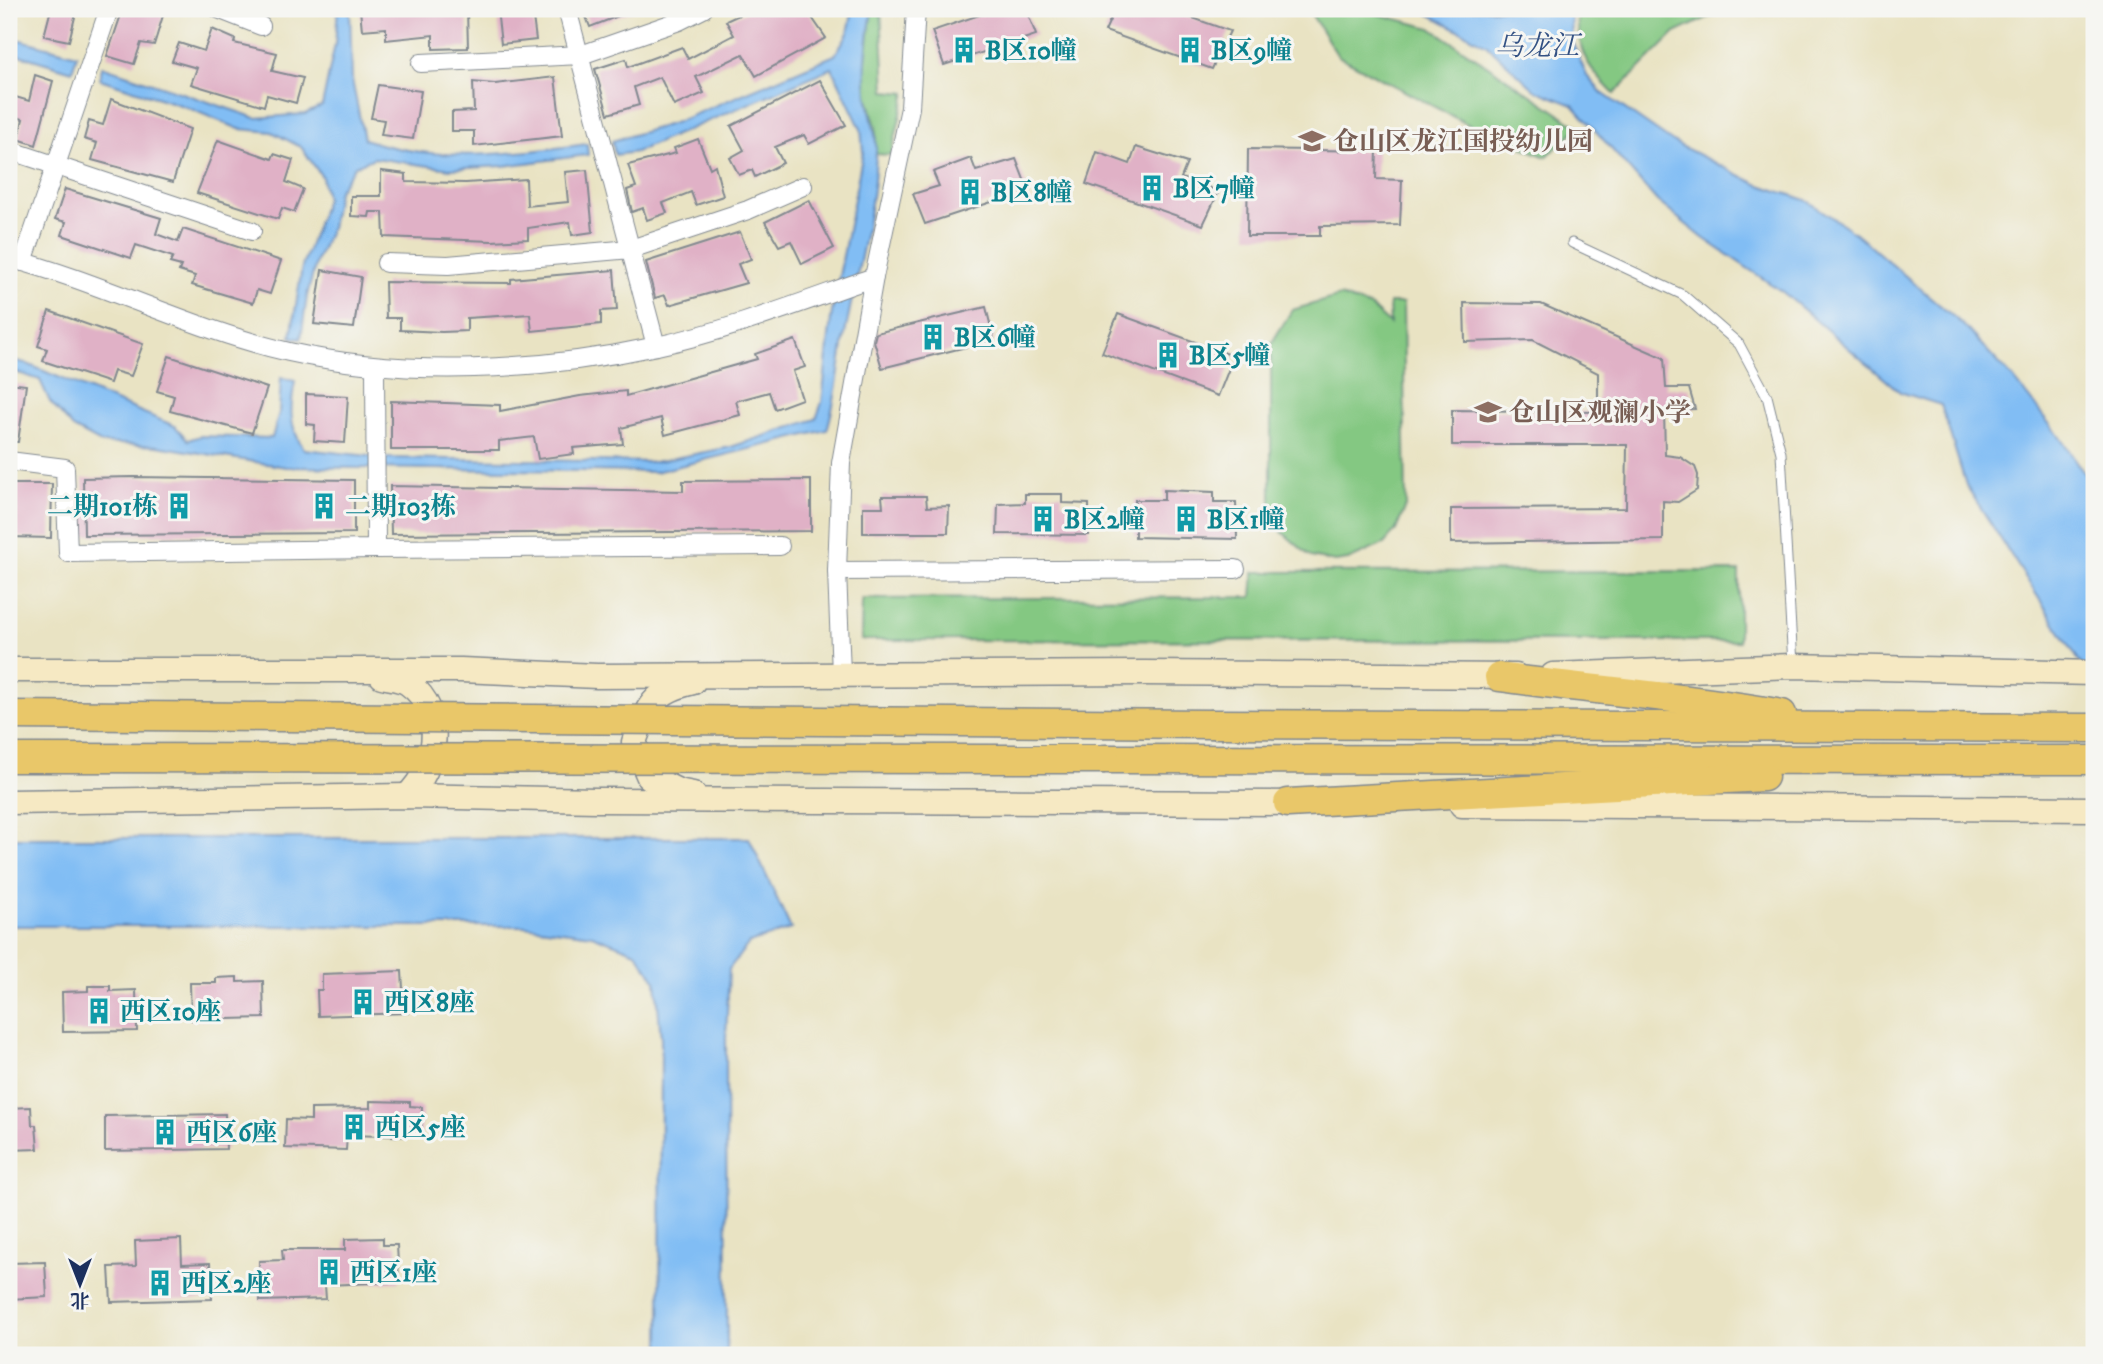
<svg xmlns="http://www.w3.org/2000/svg" width="2103" height="1364" font-family="'IM FELL DW Pica','Noto Serif SC',serif">
	<rect width="100%" height="100%" fill="#f6f6f2"/>
	<filter id="ink" filterUnits="userSpaceOnUse"><feTurbulence type="fractalNoise" baseFrequency=".0143" numOctaves="2"/><feDisplacementMap in="SourceGraphic" scale="14" xChannelSelector="R" yChannelSelector="G"/><feConvolveMatrix kernelMatrix="1 2 1 2 8 2 1 2 1" color-interpolation-filters="sRGB"/></filter>
	<filter id="wash" filterUnits="userSpaceOnUse"><feTurbulence type="fractalNoise" baseFrequency=".00686" numOctaves="4" result="noise"/><feDisplacementMap in="SourceGraphic" scale="28" xChannelSelector="R" yChannelSelector="G"/><feGaussianBlur stdDeviation="1.57" result="paint"/><feColorMatrix in="noise" values="0 0 0 0 0 0 0 0 0 0 0 0 0 0 0 0 0 1.4 0 .05"/><feComposite in="paint" operator="in"/></filter>
	<g filter="url(#wash)">
		<rect width="100%" height="100%" fill="#e9e3c3"/>
		<!-- green -->
		<g fill="#84c882" stroke="#507c70" stroke-width="2">
			<path d="M872,9H881L885,91L906,93L891,155L876,154V127L867,94L865,70Z"/>
			<path d="M1308,9H1358L1431,28L1579,127L1546,157L1469,125L1338,56Z"/>
			<path d="M1577,9H1726L1675,33L1614,94C1584,63 1578,53 1577,9Z"/>
			<path d="M1340,296L1371,307L1390,324L1389,303H1403L1406,506L1396,530L1384,544L1348,560L1335,562L1311,557L1282,532L1271,505V344L1292,310Z"/>
			<path d="M1739,571V641L861,640L862,599L1252,597L1254,572Z"/>
		</g>
		<!-- water -->
		<g fill="#81bdf4" stroke="#4e76a9" stroke-width="2">
			<path d="M338,9H350L352,80L364,139C436,164 513,154 587,144L588,155L503,166L450,169L374,158L355,166L338,191L331,228L316,262L307,296L301,339L291,337L302,267L326,199L322,177L301,147L272,132L239,129L186,107L100,79L102,66L256,118L305,114L322,106L335,44Z"/>
			<path d="M853,9H872C868,38 863,64 867,94C869,114 877,130 876,151C875,204 858,267 848,319C840,356 838,393 827,430L655,472L286,467L157,446L101,443L73,428L50,402L40,380L9,370V359L25,363L175,426L188,440L200,436L272,438L279,413L281,378L295,381C290,408 288,425 304,449L387,458L654,462L731,447L816,419L822,402L831,318L863,152L861,129L832,68L636,152L615,155L612,141L674,123L835,55L848,33Z"/>
			<path d="M1419,9H1571L1572,42L1587,76L1602,93L1673,142L1757,184L1806,200L1854,232L1962,324L2013,378L2059,436L2094,488V684L1966,485L1941,405L1900,392L1784,293L1703,238L1657,201L1573,105L1535,90L1487,45Z"/>
			<path d="M9,37L77,55L72,71L9,52Z"/>
			<path d="M9,838H749L791,929L749,943L729,969L726,1038L727,1355H660L661,1039L656,981L636,952L592,935L524,926H9Z"/>
		</g>
		<g id="blocks">
			<!-- building -->
			<g fill="#e0b1c6">
				<path d="M51,9H77L69,41L44,36Z"/>
				<path d="M123,9H165L154,45L141,43L134,64L107,56Z"/>
				<path d="M360,9H467L468,48L433,49V35L386,40V28L362,30Z"/>
				<path d="M497,9H532L536,40L501,44Z"/>
				<path d="M583,9H634V10L590,27Z"/>
				<path d="M752,9H806L826,38L756,76L743,54L696,77L704,93L674,106L660,77L634,87L639,105L608,114L595,69L626,59L628,67L682,47L688,59L734,35L726,21Z"/>
				<path d="M997,9H1026L1036,35L944,65L932,31Z"/>
				<path d="M1115,9H1167L1230,31L1212,69L1105,31Z"/>
				<path d="M212,29L235,39L234,43L277,53L272,71L303,78L296,103L267,95L264,106L191,84L197,68L172,61L179,43L204,51Z"/>
				<path d="M35,75L53,81L36,145L18,139L23,119L9,115V95L29,101Z"/>
				<path d="M555,77L562,136L474,146V131H452V112L474,111L473,82L495,84Z"/>
				<path d="M820,80L846,125L809,144L804,135L775,147L783,163L755,177L752,170L739,175L730,158L744,150L731,126Z"/>
				<path d="M378,85L421,91L413,139L381,135L384,120L371,118Z"/>
				<path d="M111,99L190,129L173,182L92,160L97,143L84,139L89,121L103,125Z"/>
				<path d="M698,139L710,168L715,165L723,196L696,205L691,192L663,203L667,213L647,220L643,208L632,212L627,190L636,187L628,165L676,153L674,148Z"/>
				<path d="M218,140L272,159L274,154L293,160L286,182L303,189L294,212L282,208L278,219L197,193Z"/>
				<path d="M1136,147L1187,163L1181,178L1219,191L1203,225L1086,184L1097,152L1130,164Z"/>
				<path d="M1248,149L1377,151L1376,179L1402,180L1400,225L1320,226V236H1247Z"/>
				<path d="M971,158L976,171L1016,159L1028,190L925,224L913,194L939,186L933,172Z"/>
				<path d="M587,170L593,232L572,235L570,222L528,228V239L492,241L384,237L383,212H370L369,217L351,216V196H381V171L406,174V182L466,183L526,179L527,206L568,202L565,172Z"/>
				<path d="M65,189L161,218L156,234L178,242L183,229L281,261L270,294L257,290L253,303L192,285L195,276L179,271L181,266L170,263L173,257L136,245L131,258L62,235L66,222L55,219Z"/>
				<path d="M809,200L834,248L802,264L791,241L779,246L765,222Z"/>
				<path d="M740,232L751,259L738,264L746,283L669,305L665,295L655,298L646,262Z"/>
				<path d="M322,270L361,277L354,328L314,324Z"/>
				<path d="M614,270L617,310L601,311V324L532,331L530,314L467,318V331L442,332L400,330V318H386L385,282L511,283V279Z"/>
				<path d="M1464,303L1541,304L1664,358L1666,388H1689L1695,409L1664,410L1665,455L1680,457L1695,467L1698,475L1697,490L1678,502L1663,501V540L1451,543V509L1626,508L1627,445H1452V410L1598,412V373L1533,340L1465,342Z"/>
				<path d="M986,307L994,340L882,368L874,341L876,333Z"/>
				<path d="M49,311L143,344L131,376L114,371L110,383L43,361L47,349L38,346Z"/>
				<path d="M1118,314L1234,356L1218,396L1102,353Z"/>
				<path d="M795,340L805,367L793,371L802,399L775,409L769,392L736,401L740,415L665,435L661,418L621,428L623,444L573,448L574,454L538,459L534,437L499,441V450H391V401L500,405V411L580,396L626,391V396L757,359L755,354Z"/>
				<path d="M169,356L267,388L252,433L170,411L174,396L157,391Z"/>
				<path d="M9,383L26,385L18,442H9Z"/>
				<path d="M306,394L348,396L345,443L314,441L315,425L306,424Z"/>
				<path d="M133,477L354,480V533L84,535L83,478Z"/>
				<path d="M811,480V531L391,534L390,486L683,491V481Z"/>
				<path d="M9,484H52L51,538L9,537Z"/>
				<path d="M1164,490L1214,492V502H1236L1237,539L1135,537V500H1164Z"/>
				<path d="M1025,494H1062V503L1089,504V535L997,534L998,504L1025,503Z"/>
				<path d="M882,496H926L927,507L949,506L948,533H863V507H883Z"/>
				<path d="M402,971L403,989H407L408,1013L318,1016L317,990H322V974Z"/>
				<path d="M237,977V982L263,981L264,1018L191,1020L190,983H216V978Z"/>
				<path d="M88,986H110V991L136,990L137,1031L63,1032L62,992L88,991Z"/>
				<path d="M370,1101L410,1102V1106L422,1107L421,1137L347,1135L346,1150L285,1148L286,1119L311,1120V1109L370,1108Z"/>
				<path d="M31,1107L32,1125H36L38,1149L9,1150V1108Z"/>
				<path d="M225,1114L226,1149L105,1151V1116Z"/>
				<path d="M383,1238V1245H397L399,1282L325,1285L326,1299L260,1301L259,1261L283,1260L282,1250H345V1239Z"/>
				<path d="M181,1239L182,1264L210,1263L212,1299L111,1302L109,1267L136,1266L135,1241Z"/>
				<path d="M45,1262L47,1297L9,1299V1263Z"/>
			</g>
		</g>
	</g>
	<g filter="url(#ink)">
		<use href="#blocks" fill-opacity="0" stroke="#828990" stroke-width="2"/>
		<g fill="none" stroke-linecap="round" stroke-linejoin="round">
			<!-- service casing -->
			<g stroke="#828990" stroke-width="11">
				<path id="service" d="M1572,243L1683,295L1739,344L1767,396L1781,453L1793,665"/>
			</g>
			<!-- minor casing -->
			<g stroke="#828990" stroke-width="20">
				<g id="minor">
					<path d="M218,9L261,26"/>
					<path d="M567,9L656,346"/>
					<path d="M421,63L581,55L679,21L703,9"/>
					<path d="M9,150L252,231"/>
					<path d="M9,258C104,283 193,330 289,352C405,378 542,371 657,346C731,330 802,302 874,277"/>
					<path d="M23,262L109,9"/>
					<path d="M386,263L448,265L631,249L748,210L803,186"/>
					<path d="M9,461L65,468L68,553L376,549L375,366"/>
					<path d="M376,549L780,546"/>
					<path d="M837,571L1236,569"/>
					<path d="M841,674L837,571L841,463L874,277L910,108L916,9"/>
				</g>
			</g>
			<!-- secondary casing -->
			<g stroke="#828990" stroke-width="27">
				<g id="secondary">
					<path d="M9,670H461L597,676L1144,673L1516,676"/>
					<path d="M1553,675L1793,666L2094,673"/>
					<path d="M382,676C390,678 403,679 409,684C447,712 437,768 407,796"/>
					<path d="M693,794L678,791L649,777L634,742C647,706 654,691 693,682"/>
					<path d="M9,802L407,796L597,800L1306,803"/>
					<path d="M1462,805L2094,809"/>
				</g>
			</g>
			<!-- trunk casing -->
			<g stroke="#828990" stroke-width="31">
				<g id="trunk">
					<path d="M1499,677C1593,690 1688,697 1782,714"/>
					<path d="M1213,724L2094,728"/>
					<path d="M1105,759L2094,760"/>
					<path d="M1288,803L1764,777"/>
				</g>
			</g>
			<!-- service -->
			<use href="#service" stroke="#fff" stroke-width="9"/>
			<!-- minor -->
			<use href="#minor" stroke="#fff" stroke-width="18"/>
			<!-- secondary -->
			<use href="#secondary" stroke="#f6e9c3" stroke-width="24"/>
			<!-- trunk -->
			<use href="#trunk" stroke="#e9c769" stroke-width="28"/>
			<!-- trunk-bridge casing -->
			<g stroke="#828990" stroke-width="31" stroke-linecap="butt">
				<g id="trunk-bridge">
					<path d="M9,715L1213,724"/>
					<path d="M9,758L1105,759"/>
				</g>
			</g>
			<!-- trunk-bridge -->
			<use href="#trunk-bridge" stroke="#e9c769" stroke-width="28"/>
		</g>
	</g>
	<!-- icons -->
	<defs>
		<g id="building-bare" transform="scale(2.1)"><path d="M-4-6H4V6H1V3H-1V6H-4ZM-2.5-4.3h1.7v1.8h-1.7ZM.8-4.3h1.7v1.8H.8ZM-2.5-1h1.7V.8h-1.7ZM.8-1h1.7V.8H.8Z" fill="#0f9aa8" stroke="#f6f6f2" stroke-width="2.5" paint-order="stroke"/></g>
		<g id="school-bare" transform="scale(2.1)"><path d="M0-5L7-2L0 1L-7-2ZM-4 1L0 2.5L4 1V4Q0 6-4 4Z" fill="#8d6e63" stroke="#f6f6f2" stroke-width="2.5" paint-order="stroke"/></g>
	</defs>
	<g fill-rule="evenodd">
		<use href="#building-bare" x="964" y="50"/>
		<use href="#building-bare" x="1190" y="50"/>
		<use href="#school-bare" x="1312" y="141"/>
		<use href="#building-bare" x="1152" y="188"/>
		<use href="#building-bare" x="970" y="192"/>
		<use href="#building-bare" x="933" y="337"/>
		<use href="#building-bare" x="1168" y="355"/>
		<use href="#school-bare" x="1488" y="412"/>
		<use href="#building-bare" x="179" y="506"/>
		<use href="#building-bare" x="324" y="506"/>
		<use href="#building-bare" x="1043" y="519"/>
		<use href="#building-bare" x="1186" y="519"/>
		<use href="#building-bare" x="363" y="1002"/>
		<use href="#building-bare" x="99" y="1011"/>
		<use href="#building-bare" x="354" y="1127"/>
		<use href="#building-bare" x="165" y="1132"/>
		<use href="#building-bare" x="329" y="1272"/>
		<use href="#building-bare" x="160" y="1283"/>
	</g>
	<g text-anchor="middle" stroke-width="6" stroke-linejoin="round" paint-order="stroke">
		<!-- culture labels -->
		<g font-size="26" font-weight="bold" fill="#0d838f" stroke="#f6f6f2" text-anchor="start">
			<text x="985" y="59">B区10幢</text>
			<text x="1211" y="59">B区9幢</text>
			<text x="1173" y="197">B区7幢</text>
			<text x="991" y="201">B区8幢</text>
			<text x="954" y="346">B区6幢</text>
			<text x="1189" y="364">B区5幢</text>
			<text x="158" y="515" text-anchor="end">二期101栋</text>
			<text x="345" y="515">二期103栋</text>
			<text x="1064" y="528">B区2幢</text>
			<text x="1207" y="528">B区1幢</text>
			<text x="384" y="1011">西区8座</text>
			<text x="120" y="1020">西区10座</text>
			<text x="375" y="1136">西区5座</text>
			<text x="186" y="1141">西区6座</text>
			<text x="350" y="1281">西区1座</text>
			<text x="181" y="1292">西区2座</text>
		</g>
		<!-- education labels -->
		<g font-size="26" font-weight="bold" fill="#785e54" stroke="#f6f6f2" text-anchor="start">
			<text x="1333" y="150">仓山区龙江国投幼儿园</text>
			<text x="1509" y="421">仓山区观澜小学</text>
		</g>
		<!-- water labels -->
		<g font-size="28" font-style="italic" fill="#345284" stroke="#f6f6f2">
			<text x="1537" y="55">乌龙江</text>
		</g>
	</g>
	<!-- margin -->
	<rect width="2103" height="1364" fill="none" stroke="#f6f6f2" stroke-width="35"/>
	<!-- north arrow -->
	<g transform="translate(80 1284) rotate(180)" stroke="#f6f6f2" stroke-width="5" paint-order="stroke">
	<path d="M0-5L12 26L0 18L-12 26Z" fill="#1b2f5e"/>
	<text y="-10" font-size="19" font-weight="bold" text-anchor="middle" fill="#1b2f5e">北</text>
	</g>
</svg>
